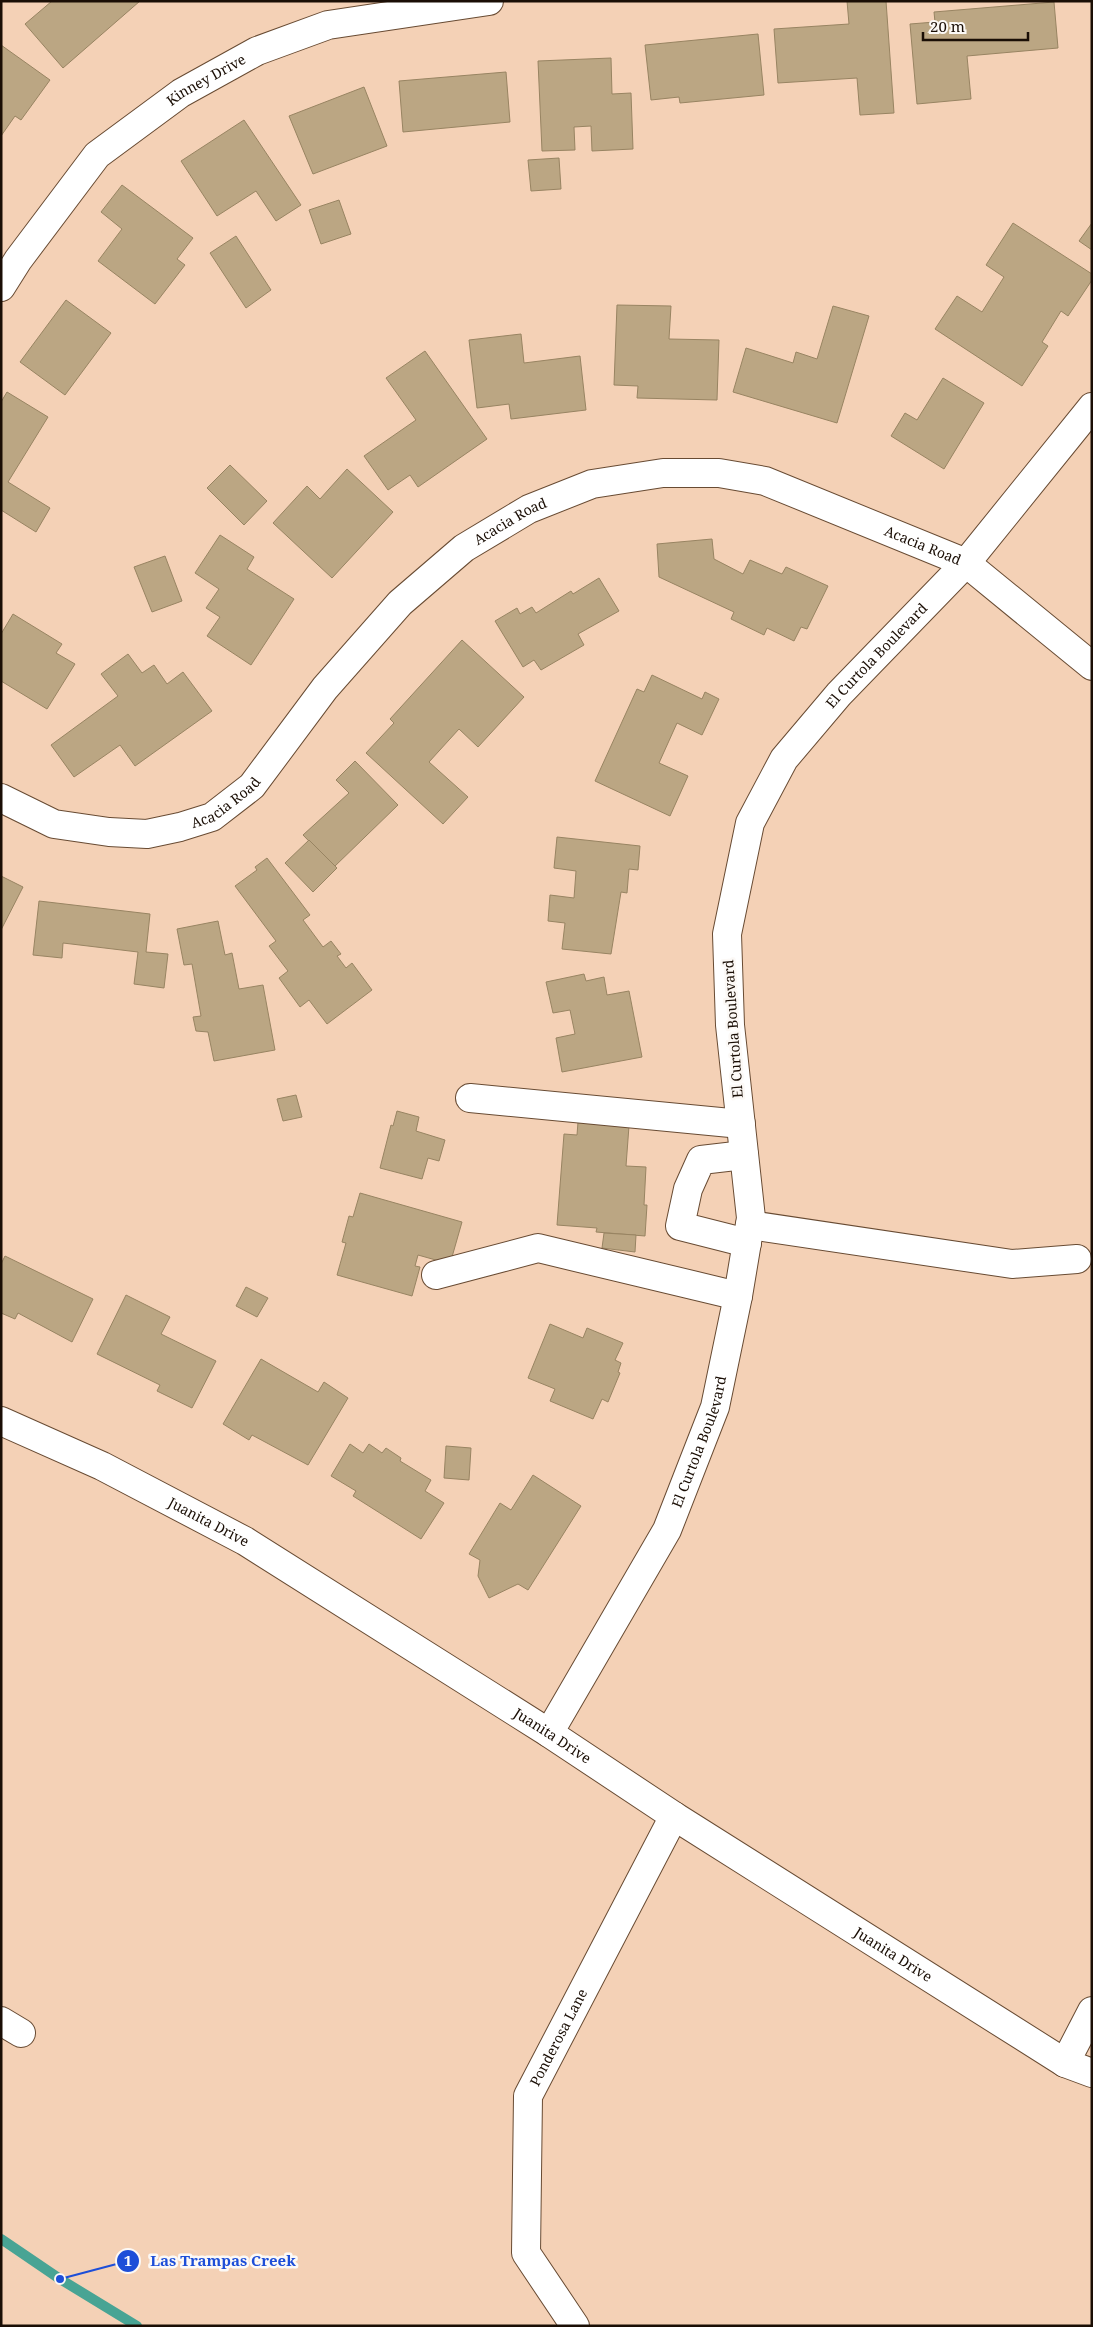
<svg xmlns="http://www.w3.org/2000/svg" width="1093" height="2327" font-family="'Noto Serif',serif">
	<rect width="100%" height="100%" fill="#f4d1b6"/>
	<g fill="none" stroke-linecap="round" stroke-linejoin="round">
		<!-- stream -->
		<path stroke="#48a494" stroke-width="10" d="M1,2239L60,2279L137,2326"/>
	</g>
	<!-- building -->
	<g fill="#bba683" stroke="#988462">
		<path d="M52,1H140L63,68L25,24Z"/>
		<path d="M847,1H886L894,113L860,115L857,78L778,83L774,29L849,24Z"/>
		<path d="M1054,2L1058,48L967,56L971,99L917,104L910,24L935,22L934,12Z"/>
		<path d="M758,34L764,95L680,103L679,97L651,100L645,45Z"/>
		<path d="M1,45L50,80L21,120L15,116L1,136Z"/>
		<path d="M611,58L612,94L631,93L633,149L592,151L591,126L574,127L575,150L542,151L538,61Z"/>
		<path d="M506,72L510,122L403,132L399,81Z"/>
		<path d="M364,87L387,146L313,174L289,116Z"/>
		<path d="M244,120L301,205L276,221L256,191L217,216L181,161Z"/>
		<path d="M559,158L561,189L531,191L528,160Z"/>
		<path d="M122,185L193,238L177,259L185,265L155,304L98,261L122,229L101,212Z"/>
		<path d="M339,200L351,234L321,244L309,210Z"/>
		<path d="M1013,223L1092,274V280L1068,316L1061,311L1042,342L1048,346L1022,386L935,329L957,296L982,312L1004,277L986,265Z"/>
		<path d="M1092,223V250L1079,241Z"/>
		<path d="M236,236L271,290L246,308L210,253Z"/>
		<path d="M66,300L111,333L65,395L20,362Z"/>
		<path d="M617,305L671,306L669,339L719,340L717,400L637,398L638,386L614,385Z"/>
		<path d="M833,306L869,316L837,423L733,392L746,348L793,363L796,352L817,359Z"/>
		<path d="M521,334L524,363L580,356L586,410L511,419L509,404L477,408L469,340Z"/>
		<path d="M425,351L487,439L418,487L410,475L388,490L364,456L416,420L386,378Z"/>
		<path d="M943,378L984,403L944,469L891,436L905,413L917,420Z"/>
		<path d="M7,392L48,417L8,482L50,508L36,532L1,510V402Z"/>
		<path d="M230,465L267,501L244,525L207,488Z"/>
		<path d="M347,469L393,512L332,578L273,523L307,486L320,499Z"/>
		<path d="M220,535L254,557L247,569L294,599L251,665L207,636L220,617L206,608L219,589L195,573Z"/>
		<path d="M712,539L714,559L743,574L750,560L782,574L786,567L828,586L807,629L801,627L794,641L767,628L764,635L731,619L734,612L659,577L657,544Z"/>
		<path d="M165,556L182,601L152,612L134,567Z"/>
		<path d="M599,578L619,611L578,634L584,645L541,670L534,660L523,667L495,621L517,608L520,614L532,607L536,613L571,591L573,594Z"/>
		<path d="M13,614L62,644L56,653L75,664L47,709L1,681V634Z"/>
		<path d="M462,640L524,697L478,747L459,729L429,762L468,797L443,824L366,753L394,723L390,719Z"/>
		<path d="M128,654L142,673L154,665L167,684L183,672L212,711L135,766L120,745L74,777L51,745L118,696L101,674Z"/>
		<path d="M652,675L702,699L705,692L719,699L702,735L677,723L659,763L688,776L670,816L595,781L637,689L644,692Z"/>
		<path d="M355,761L398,805L334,867L303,835L349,793L336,780Z"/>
		<path d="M557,837L640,846L638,870L629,869L627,893L621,892L611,954L562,949L565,923L548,921L550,895L574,898L576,871L554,868Z"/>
		<path d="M309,840L337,868L313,892L285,863Z"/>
		<path d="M267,858L310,915L303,920L323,947L331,941L341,954L337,956L346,968L352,963L372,990L327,1024L309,1000L300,1007L279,978L288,971L269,946L276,941L235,886L257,870L255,867Z"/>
		<path d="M1,876L23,887L1,930Z"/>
		<path d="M39,901L150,914L146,952L168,954L164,988L134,984L138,952L63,943L62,958L33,955Z"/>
		<path d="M218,921L225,955L232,953L239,989L263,985L275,1050L214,1061L208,1032L196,1031L193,1017L201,1016L192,964L184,965L177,929Z"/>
		<path d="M584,974L586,981L604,977L607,995L629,991L642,1057L562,1072L556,1038L575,1034L570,1010L553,1013L546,982Z"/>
		<path d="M296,1095L302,1117L283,1121L277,1099Z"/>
		<path d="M397,1111L419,1117L416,1131L445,1140L439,1161L428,1158L422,1179L380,1168L391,1125L393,1126Z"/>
		<path d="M578,1122L629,1126L626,1166L646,1167L644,1205H647L645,1236L596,1232L597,1228L557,1225L564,1134L577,1135Z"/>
		<path d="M360,1193L462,1222L450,1264L418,1255L415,1266L420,1267L412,1296L337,1275L346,1243L342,1242L349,1216L353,1217Z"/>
		<path d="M604,1233L636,1235L635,1252L602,1248Z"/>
		<path d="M5,1256L93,1299L72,1342L18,1313L15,1319L1,1313V1264Z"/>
		<path d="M246,1287L268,1298L257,1317L236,1306Z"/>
		<path d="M126,1295L170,1317L161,1334L216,1361L192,1408L157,1391L160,1385L97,1354Z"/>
		<path d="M550,1324L583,1338L587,1328L623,1343L615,1360L621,1363L618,1372L620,1373L608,1402L602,1399L593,1419L550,1401L555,1389L528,1378Z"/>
		<path d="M261,1359L318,1392L324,1382L348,1398L308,1465L252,1435L249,1440L223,1424Z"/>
		<path d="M350,1444L363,1453L369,1444L382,1453L386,1448L401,1458L400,1461L431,1480L425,1491L444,1503L421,1539L353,1496L356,1491L331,1476Z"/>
		<path d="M446,1446L471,1448L469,1480L444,1478Z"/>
		<path d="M533,1475L581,1506L528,1590L518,1584L489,1598L478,1576L480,1560L469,1554L500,1503L511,1510Z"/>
	</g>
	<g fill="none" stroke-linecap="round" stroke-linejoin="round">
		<!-- minor casing -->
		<g stroke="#684b33" stroke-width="30">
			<g id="minor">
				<path id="s1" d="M1,287L18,260L97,155L181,93L257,51L328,25L489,1"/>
				<path id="s2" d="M1,798L54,824L109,832L147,834L180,827L212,817L252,786L325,688L400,603L464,548L529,509L592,484L663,473H719L765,481L966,563L1092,666"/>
				<path d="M470,1098L741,1124"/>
				<path d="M744,1155L701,1160L688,1189L680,1226L747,1243"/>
				<path d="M750,1225L1012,1264L1077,1259"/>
				<path d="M436,1275L538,1248L738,1296"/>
				<path id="s3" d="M1,1421L102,1466L245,1541L549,1733L674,1816L1065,2063L1092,2073"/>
				<path id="s4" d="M549,1733L667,1530L715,1407L738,1296L751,1218L730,1025L727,934L750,823L784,759L839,694L966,563L1092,407"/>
				<path d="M1,2021L21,2033"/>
				<path d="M1065,2063L1092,2011"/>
				<path id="s5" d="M575,2326L526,2253L528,2096L674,1816"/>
			</g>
		</g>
		<!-- minor -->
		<use href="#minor" stroke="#fff" stroke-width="28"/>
	</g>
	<g text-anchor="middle" stroke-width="5" stroke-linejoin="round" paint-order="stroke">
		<!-- street labels -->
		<g font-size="14" fill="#1a0e05" stroke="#fcf9f6">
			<text dy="5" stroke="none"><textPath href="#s1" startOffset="296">Kinney Drive</textPath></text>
			<text dy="5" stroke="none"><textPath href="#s2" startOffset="644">Acacia Road</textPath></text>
			<text dy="5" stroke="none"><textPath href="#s2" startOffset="1079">Acacia Road</textPath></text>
			<text dy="5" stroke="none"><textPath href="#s4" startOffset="1169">El Curtola Boulevard</textPath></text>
			<text dy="5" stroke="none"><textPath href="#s2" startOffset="239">Acacia Road</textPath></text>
			<text transform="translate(733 1029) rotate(-94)" y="5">El Curtola Boulevard</text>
			<text dy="5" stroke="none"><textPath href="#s4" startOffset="329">El Curtola Boulevard</textPath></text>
			<text dy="5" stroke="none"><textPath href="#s3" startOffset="231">Juanita Drive</textPath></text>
			<text dy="5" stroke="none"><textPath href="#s3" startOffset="636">Juanita Drive</textPath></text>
			<text dy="5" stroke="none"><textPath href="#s3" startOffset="1041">Juanita Drive</textPath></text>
			<text dy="5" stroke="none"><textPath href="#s5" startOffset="311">Ponderosa Lane</textPath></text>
		</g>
	</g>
	<!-- callouts -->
	<path fill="none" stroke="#1d4ed8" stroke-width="2" d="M60 2279L128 2261"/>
	<g fill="#1d4ed8" stroke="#fcf9f6" stroke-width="2">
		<circle cx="60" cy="2279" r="5"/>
		<circle cx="128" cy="2261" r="12"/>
	</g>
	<g font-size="15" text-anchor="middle" font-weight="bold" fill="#fff">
		<text x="128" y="2266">1</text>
	</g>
	<g font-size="15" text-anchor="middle" font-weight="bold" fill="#1d4ed8" stroke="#fcf9f6" stroke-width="5" stroke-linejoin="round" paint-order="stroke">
		<text x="223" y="2266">Las Trampas Creek</text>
	</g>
	<!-- border -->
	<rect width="1093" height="2327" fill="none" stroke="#1a0e05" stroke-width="5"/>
	<!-- scale -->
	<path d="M923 32v8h105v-8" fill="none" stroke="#1a0e05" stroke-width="2.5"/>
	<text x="930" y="32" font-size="15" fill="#1a0e05" stroke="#fcf9f6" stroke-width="4" paint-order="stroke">20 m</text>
</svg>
